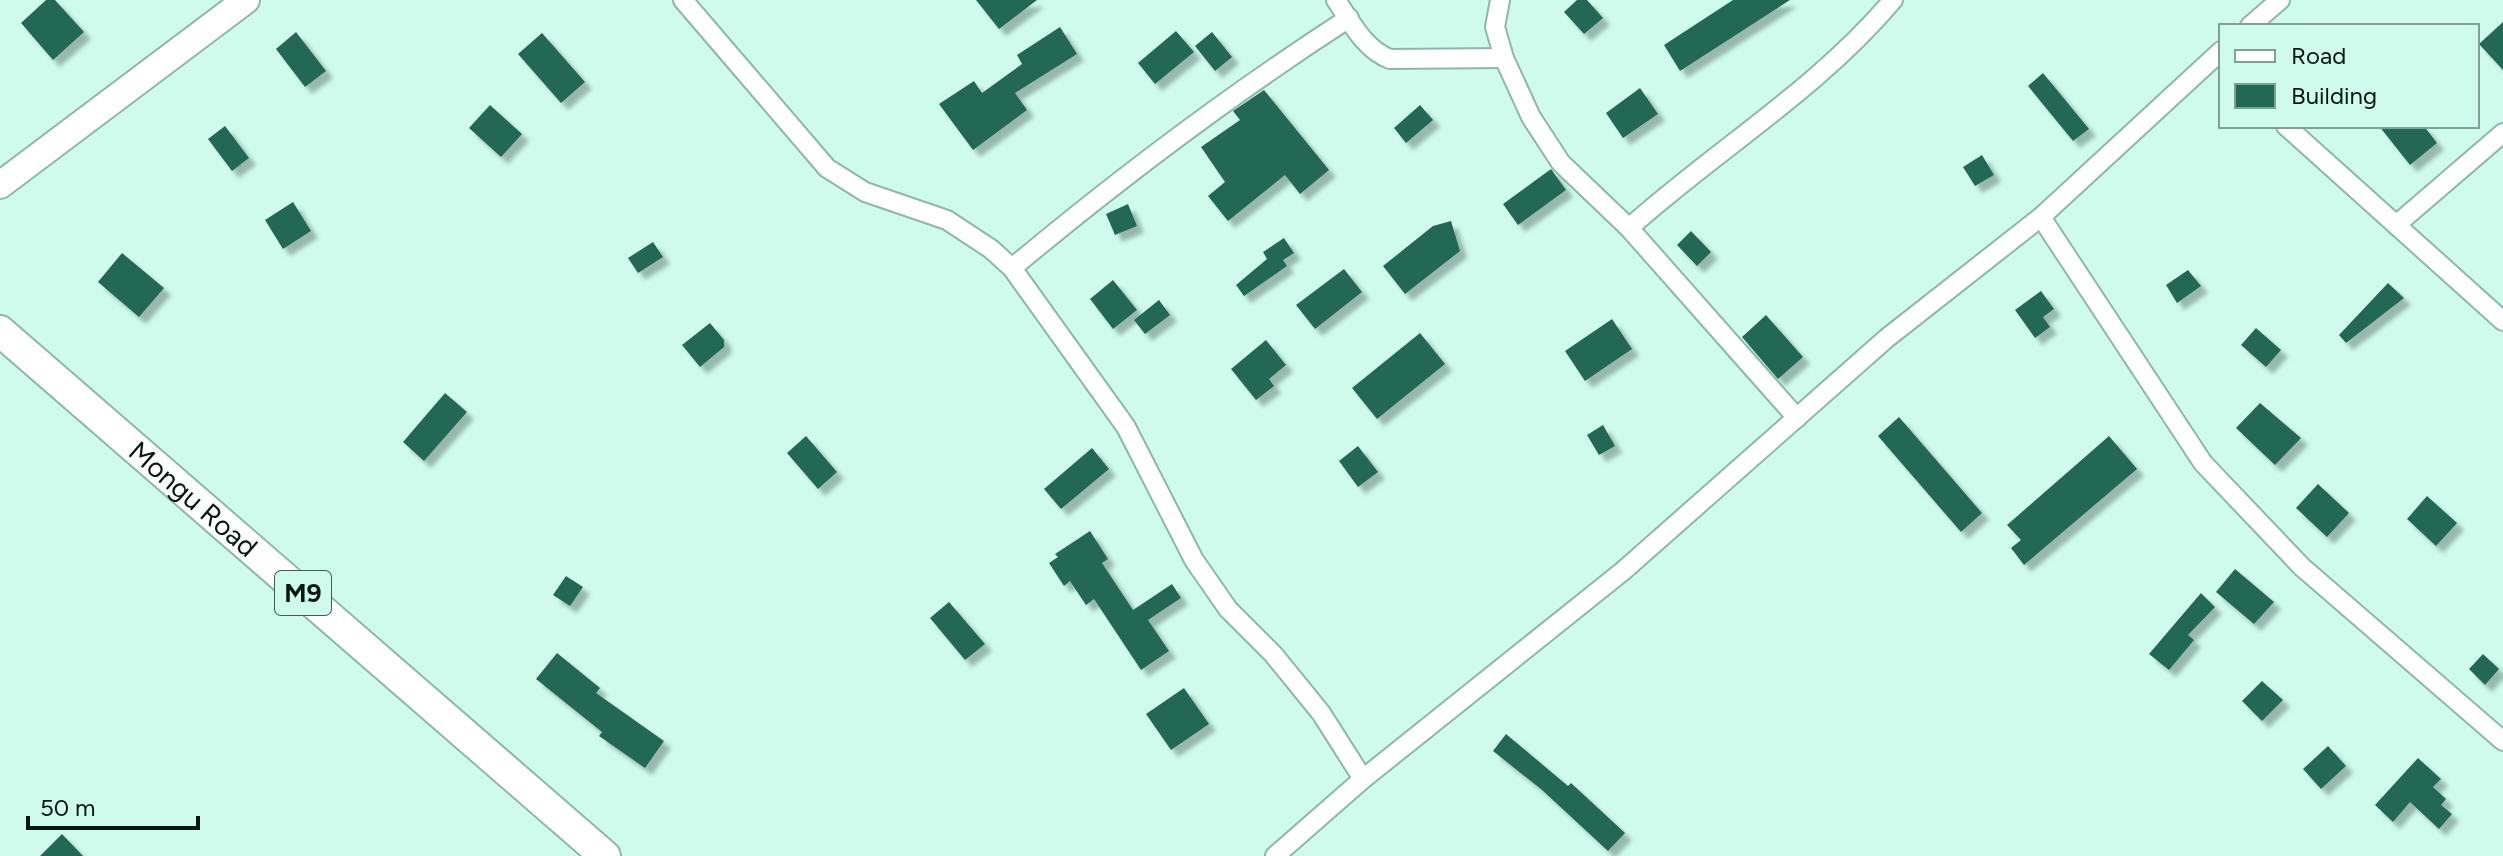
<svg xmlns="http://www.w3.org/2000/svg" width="2503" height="856" font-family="Figtree,sans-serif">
	<defs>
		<filter id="shadow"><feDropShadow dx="7" dy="7" stdDeviation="2" flood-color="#0004"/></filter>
	</defs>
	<rect width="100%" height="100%" fill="#cffbec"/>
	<!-- building -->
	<g fill="#216855" filter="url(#shadow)">
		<path d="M46,0H55L84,32L53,60L21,23Z"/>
		<path d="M976,0H1037L999,29Z"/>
		<path d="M1577,0H1587L1603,18L1584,34L1564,12Z"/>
		<path d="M1733,0H1790L1680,71L1664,45Z"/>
		<path d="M2503,22V70L2479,44Z"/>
		<path d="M1060,27L1077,54L1015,93L1027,110L973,150L939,104L974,81L982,93L1022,64L1017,55Z"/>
		<path d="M1176,31L1194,52L1155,84L1138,63Z"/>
		<path d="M296,32L326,71L305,87L276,49Z"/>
		<path d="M1212,32L1232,57L1215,71L1195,46Z"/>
		<path d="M542,33L585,82L561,103L518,54Z"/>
		<path d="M2043,73L2089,129L2073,141L2028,86Z"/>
		<path d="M1640,88L1658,114L1623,138L1606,113Z"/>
		<path d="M1264,90L1329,170L1300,194L1285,175L1228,221L1208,196L1225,182L1201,147L1240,120L1233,111Z"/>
		<path d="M490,105L522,134L501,157L469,128Z"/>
		<path d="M1420,105L1433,120L1406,143L1394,128Z"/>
		<path d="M225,126L249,158L232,171L208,139Z"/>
		<path d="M2379,126H2424L2437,143L2410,165Z"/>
		<path d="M1982,155L1994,175L1975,186L1963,167Z"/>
		<path d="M1551,169L1566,190L1518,225L1503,204Z"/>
		<path d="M293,202L311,231L283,249L265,220Z"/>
		<path d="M1128,204L1137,226L1115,235L1106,214Z"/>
		<path d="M1451,221L1460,251L1405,294L1383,266L1433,226Z"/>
		<path d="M1691,231L1711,252L1697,266L1677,245Z"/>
		<path d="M1284,238L1294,253L1283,260L1287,266L1244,296L1236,285L1267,259L1263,252Z"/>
		<path d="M653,242L663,257L638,273L628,258Z"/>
		<path d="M122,253L164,288L139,317L98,282Z"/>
		<path d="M1344,269L1362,292L1315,329L1296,305Z"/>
		<path d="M2188,270L2201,286L2177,303L2166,285Z"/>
		<path d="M1113,280L1137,310L1113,329L1090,299Z"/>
		<path d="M2388,283L2404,298L2346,343L2339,335Z"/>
		<path d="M2041,291L2054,309L2043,317L2050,327L2035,338L2015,310Z"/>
		<path d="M1159,300L1170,315L1145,334L1134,320Z"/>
		<path d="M1766,315L1803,357L1778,379L1742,337Z"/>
		<path d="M1612,319L1632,349L1585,381L1565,351Z"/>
		<path d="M710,323L724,340V347L700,367L682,345Z"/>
		<path d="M2256,328L2281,350L2266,367L2241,345Z"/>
		<path d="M1420,333L1445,364L1377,419L1352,388Z"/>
		<path d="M1266,340L1286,365L1269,379L1274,386L1256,400L1231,369Z"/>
		<path d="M445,393L467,412L424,461L403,442Z"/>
		<path d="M2260,403L2301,438L2275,465L2236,428Z"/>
		<path d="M1899,417L1982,513L1961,532L1878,436Z"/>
		<path d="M1603,425L1615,446L1599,455L1587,435Z"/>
		<path d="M806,436L837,472L818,489L787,453Z"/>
		<path d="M2109,436L2137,469L2024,565L2011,548L2021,540L2007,525Z"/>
		<path d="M1358,446L1378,472L1358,487L1339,461Z"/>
		<path d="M1092,448L1109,469L1061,509L1044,489Z"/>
		<path d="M2318,484L2349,513L2327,537L2296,508Z"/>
		<path d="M2427,496L2457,523L2436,546L2407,519Z"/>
		<path d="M1090,531L1108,559L1102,563L1133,610L1172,584L1181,598L1148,620L1169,651L1141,670L1094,599L1086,605L1070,581L1064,586L1049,563L1058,557L1055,554Z"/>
		<path d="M2235,569L2274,602L2254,624L2216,592Z"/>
		<path d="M566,576L583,587L570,606L553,595Z"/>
		<path d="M2201,593L2215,607L2188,635L2194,640L2169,670L2149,654Z"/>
		<path d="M949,602L985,644L965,660L930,618Z"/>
		<path d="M557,653L600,688L596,693L664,741L645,768L599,736L602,732L536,679Z"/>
		<path d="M2483,654L2499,669L2485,685L2469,669Z"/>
		<path d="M2262,681L2283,700L2262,721L2242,701Z"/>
		<path d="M1184,688L1209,724L1171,750L1146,714Z"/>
		<path d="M1506,734L1568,786L1571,783L1625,833L1608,851L1541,789L1493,751Z"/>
		<path d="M2328,746L2346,766L2321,789L2303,769Z"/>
		<path d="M2418,758L2441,779L2433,787L2446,799L2441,805L2452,814L2439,829L2410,802L2393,822L2375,805Z"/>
		<path d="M62,834L83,856H40Z"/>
	</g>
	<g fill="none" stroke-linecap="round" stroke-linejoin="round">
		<!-- minor casing -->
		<g stroke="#8db7a9" stroke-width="22">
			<g id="minor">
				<path d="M683,0L827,168L865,192L947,220L991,249L1012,268L1126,427L1194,560L1228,609L1273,654L1321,713L1363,779"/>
				<path d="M1336,0C1351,22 1364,49 1390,59L1504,58"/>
				<path d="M1500,0L1495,27L1504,58L1531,117L1561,163L1629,228L1797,418"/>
				<path d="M2250,26L2280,0"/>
				<path d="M2286,126L2503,321"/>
				<path d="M2041,217L2203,463L2302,567L2503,741"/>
				<path d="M2396,225L2503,133"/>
				<path d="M1629,228C1716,150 1817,90 1893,0"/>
				<path d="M1012,268C1120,178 1230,95 1349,18"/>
				<path d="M1275,856L1363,779L1623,571L1887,338L2041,217L2221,51"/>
			</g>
		</g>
		<!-- secondary casing -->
		<g stroke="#8db7a9" stroke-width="30">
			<path id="secondary" d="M0,185L246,0"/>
		</g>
		<!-- primary casing -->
		<g stroke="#8db7a9" stroke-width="34">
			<g id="primary">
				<path id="s1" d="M0,331L605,856"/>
			</g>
		</g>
		<!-- minor -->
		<use href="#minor" stroke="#fff" stroke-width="18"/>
		<!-- secondary -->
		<use href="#secondary" stroke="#fff" stroke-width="26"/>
		<!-- primary -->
		<use href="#primary" stroke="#fff" stroke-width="30"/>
	</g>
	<g text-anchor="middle" stroke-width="8" stroke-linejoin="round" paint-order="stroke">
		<!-- shield labels -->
		<rect fill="#cffbec" stroke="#435b53" stroke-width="2" x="275" y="571" width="56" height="44" rx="6"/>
		<g font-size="26" font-weight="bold" fill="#071712">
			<text x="303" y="602">M9</text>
		</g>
		<!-- street labels -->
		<g font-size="28" fill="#071712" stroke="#cffbec">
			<text dy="10" stroke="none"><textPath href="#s1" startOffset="256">Mongu Road</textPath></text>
		</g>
	</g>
	<!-- legend -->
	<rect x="2219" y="24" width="260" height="104" fill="#cffbec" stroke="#7fa095" stroke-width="2"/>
	<rect x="2235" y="50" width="40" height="12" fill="#ffffff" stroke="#7fa095" stroke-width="2"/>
	<text x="2291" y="64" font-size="24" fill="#071712">Road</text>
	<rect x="2235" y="84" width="40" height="24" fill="#216855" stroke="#7fa095" stroke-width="2"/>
	<text x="2291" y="104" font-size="24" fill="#071712">Building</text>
	<!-- scale -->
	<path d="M28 816v12h170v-12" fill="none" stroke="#071712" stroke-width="4"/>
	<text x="40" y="816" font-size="24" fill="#071712" stroke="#cffbec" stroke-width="6" paint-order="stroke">50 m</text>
</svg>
